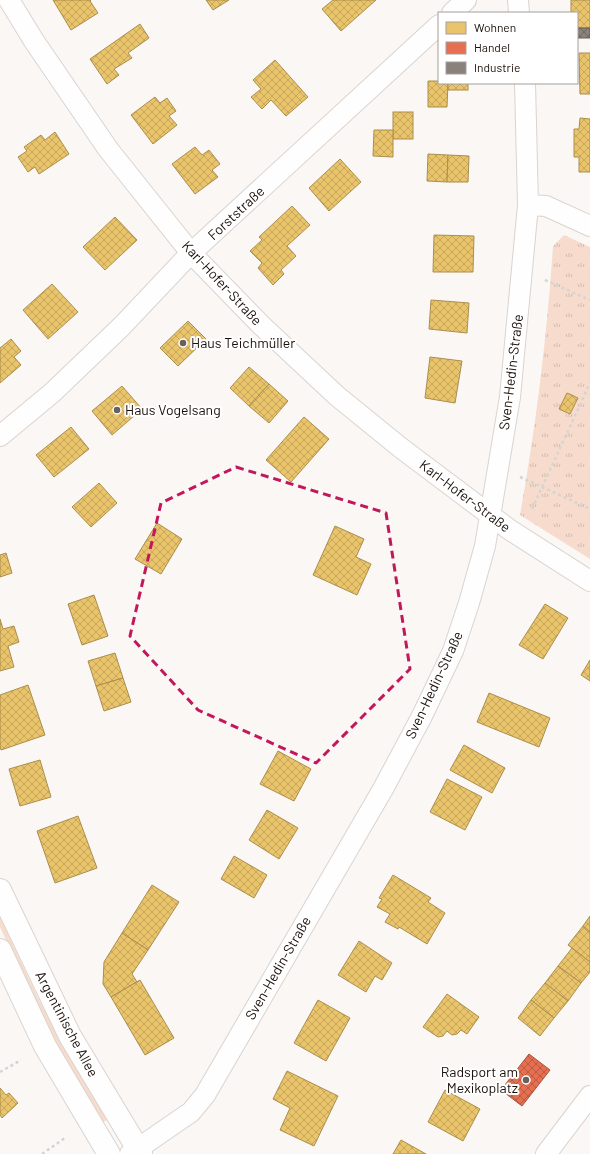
<svg xmlns="http://www.w3.org/2000/svg" width="590" height="1154" font-family="Barlow,sans-serif">
	<defs>
		<pattern id="park-tufts" width="24" height="20" patternUnits="userSpaceOnUse"><rect width="24" height="20" fill="#f7dccd"/><path d="M3 7l-1-3M5 7V3M7 7l1-3M15 17l-1-3M17 17v-4M19 17l1-3" fill="none" stroke="#d3bcaf"/></pattern>
		<pattern id="homes-cross-hatch" width="8" height="8" patternUnits="userSpaceOnUse"><rect width="8" height="8" fill="#e9c46a"/><path d="M0 0l8 8M0 8l8-8" fill="none" stroke="#c7a75b"/></pattern>
		<pattern id="shops-cross-hatch" width="8" height="8" patternUnits="userSpaceOnUse"><rect width="8" height="8" fill="#e76f51"/><path d="M0 0l8 8M0 8l8-8" fill="none" stroke="#ba5a41"/></pattern>
		<pattern id="industry-cross-hatch" width="8" height="8" patternUnits="userSpaceOnUse"><rect width="8" height="8" fill="#8a817c"/><path d="M0 0l8 8M0 8l8-8" fill="none" stroke="#706864"/></pattern>
	</defs>
	<rect width="100%" height="100%" fill="#faf7f5"/>
	<!-- green -->
	<path fill="#f7dccd" d="M0,917L38,998L60,1039L110,1118L100,1124C63,1060 31,994 0,927Z"/>
	<!-- park -->
	<path fill="url(#park-tufts)" d="M564,235L590,247V559L520,515C536,426 547,336 553,246Z"/>
	<!-- homes -->
	<g fill="url(#homes-cross-hatch)" stroke="#ab8e4d">
		<path d="M53,0H91L90,1L98,13L71,30Z"/>
		<path d="M206,0H229L213,10Z"/>
		<path d="M333,0H376L341,31L322,9Z"/>
		<path d="M571,0H590V28H577V13H571Z"/>
		<path d="M140,24L149,38L128,53L132,58L114,69L119,75L107,84L90,59Z"/>
		<path d="M579,53H590V94H580Z"/>
		<path d="M275,60L308,97L286,116L271,100L262,109L251,97L261,89L253,80Z"/>
		<path d="M428,81H439V83H448L447,107H428Z"/>
		<rect x="448" y="83" width="20" height="7"/>
		<path d="M155,97L160,103L167,98L176,111L169,116L177,125L153,144L131,115Z"/>
		<rect x="393" y="112" width="20" height="27"/>
		<path d="M580,118L590,119V172H579V157H574V129H579Z"/>
		<path d="M374,130H393V157L373,156Z"/>
		<path d="M55,132L69,154L39,174L35,167L28,172L18,157L27,151L24,147L41,135L45,140Z"/>
		<path d="M195,147L202,155L209,150L220,164L212,170L218,177L195,194L172,164Z"/>
		<path d="M428,154L448,155L447,182L427,181Z"/>
		<path d="M448,155L469,156L468,182H447Z"/>
		<path d="M340,159L361,182L329,211L309,188Z"/>
		<path d="M292,206L310,225L287,246L296,256L281,270L284,274L273,285L258,268L262,263L250,251L262,240L259,237Z"/>
		<path d="M115,217L137,240L105,270L83,247Z"/>
		<path d="M434,235L474,236L473,272H433Z"/>
		<path d="M52,284L78,312L48,339L23,310Z"/>
		<path d="M431,300L469,303L467,333L429,329Z"/>
		<path d="M188,321L206,339L178,366L160,348Z"/>
		<path d="M11,339L21,351L14,357L21,365L0,383V348Z"/>
		<path d="M430,357L462,361L455,403L425,398Z"/>
		<path d="M249,367L269,384L249,406L230,388Z"/>
		<path d="M269,384L288,401L269,423L249,406Z"/>
		<path d="M122,386L142,409L112,435L92,411Z"/>
		<path d="M567,393L578,398L570,414L559,409Z"/>
		<path d="M304,417L329,439L291,482L266,460Z"/>
		<path d="M71,427L89,449L54,477L36,455Z"/>
		<path d="M99,483L117,503L91,527L72,507Z"/>
		<path d="M157,523L182,539L161,574L135,559Z"/>
		<path d="M335,526L364,539L356,557L371,564L357,595L313,575Z"/>
		<path d="M6,553L12,573L0,577V555Z"/>
		<path d="M94,595L108,636L82,645L68,604Z"/>
		<path d="M545,604L568,618L543,659L519,645Z"/>
		<path d="M0,619L3,629L14,626L19,642L8,646L14,667L0,671Z"/>
		<path d="M115,653L123,678L96,686L88,661Z"/>
		<path d="M590,660V681L581,675Z"/>
		<path d="M123,678L131,702L104,711L96,686Z"/>
		<path d="M28,685L45,735L1,750L0,746V695Z"/>
		<path d="M489,693L550,718L539,747L477,722Z"/>
		<path d="M464,745L505,768L492,793L450,770Z"/>
		<path d="M278,751L311,769L294,801L260,784Z"/>
		<path d="M40,760L51,797L20,806L9,769Z"/>
		<path d="M447,779L482,797L465,830L430,812Z"/>
		<path d="M267,810L298,828L279,859L249,840Z"/>
		<path d="M78,816L97,868L55,883L37,831Z"/>
		<path d="M234,856L267,875L254,898L221,879Z"/>
		<path d="M393,875L431,898L428,902L445,913L427,944L399,927L398,929L385,922L390,914L377,907L382,899L379,898Z"/>
		<path d="M152,885L179,902L148,950L122,933Z"/>
		<path d="M590,916V932L583,926Z"/>
		<path d="M583,926L590,932V962L568,945Z"/>
		<path d="M122,933L148,950L132,974L137,982L111,997L103,984L104,962Z"/>
		<path d="M359,941L392,963L382,980L375,976L366,992L338,975Z"/>
		<path d="M572,948L590,962V972L581,983L558,966Z"/>
		<path d="M558,966L581,983L568,1001L545,983Z"/>
		<path d="M140,980L174,1038L145,1055L111,997Z"/>
		<path d="M545,983L568,1001L554,1018L531,1000Z"/>
		<path d="M447,994L479,1017L467,1034L461,1030L457,1034L452,1035L447,1031L443,1036L438,1037L423,1027Z"/>
		<path d="M318,1000L350,1018L326,1061L294,1043Z"/>
		<path d="M531,1000L554,1018L540,1036L518,1018Z"/>
		<path d="M287,1071L338,1096L314,1146L280,1130L290,1108L273,1099Z"/>
		<path d="M0,1088L6,1095L9,1093L18,1103L2,1118L0,1115Z"/>
		<path d="M445,1090L480,1109L463,1141L428,1122Z"/>
		<path d="M401,1140L426,1154H393Z"/>
	</g>
	<!-- shops -->
	<path fill="url(#shops-cross-hatch)" stroke="#aa523b" d="M529,1054L550,1070L522,1106L501,1090Z"/>
	<!-- industry -->
	<rect fill="url(#industry-cross-hatch)" stroke="#695f5a" x="577" y="28" width="13" height="10"/>
	<g fill="none" stroke-linecap="round" stroke-linejoin="round">
		<!-- minor casing -->
		<g stroke="#dbd3ce" stroke-width="22">
			<g id="minor">
				<path d="M9,0L34,41L108,149L191,253L261,325L337,396L401,448L510,530L590,581"/>
				<path d="M518,0L519,13"/>
				<path d="M452,13L466,0"/>
				<path d="M528,205L546,206L590,226"/>
				<path d="M0,436L52,393L122,326L191,253L439,25"/>
				<path d="M130,1154L191,1112L205,1095L383,789L422,716L453,651L469,603L485,546L510,397L528,205L525,83"/>
				<path d="M546,1154L590,1096"/>
			</g>
		</g>
		<!-- secondary casing -->
		<g stroke="#dbd3ce" stroke-width="24">
			<g id="secondary">
				<path d="M0,890L70,1036L141,1154"/>
				<path d="M0,950L45,1046L109,1154"/>
			</g>
		</g>
		<!-- path -->
		<g stroke="#d5d4d3" stroke-width="2.5" stroke-dasharray="3 3" stroke-linecap="butt">
			<path d="M545,280L590,300"/>
			<path d="M520,477L590,509"/>
			<path d="M532,509L590,383"/>
			<path d="M0,1072L21,1060"/>
			<path d="M42,1154L65,1138"/>
		</g>
		<!-- minor -->
		<use href="#minor" stroke="#fefefe" stroke-width="20"/>
		<!-- secondary -->
		<use href="#secondary" stroke="#fefefe" stroke-width="22"/>
	</g>
	<!-- marked area -->
	<path fill="none" stroke="#c2185b" stroke-width="3" stroke-dasharray="8 5" stroke-linejoin="round" d="M236,467L386,513L410,669L316,763L198,710L130,636L161,503Z"/>
	<!-- markers -->
	<g fill="#69605c" stroke="#fff" stroke-width="1.5">
		<circle cx="183" cy="343" r="4"/>
		<circle cx="117" cy="410" r="4"/>
		<circle cx="526" cy="1080" r="4"/>
	</g>
	<g text-anchor="middle" stroke-width="4" stroke-linejoin="round" paint-order="stroke">
		<!-- street labels -->
		<g font-size="14" fill="#1b0f09" stroke="#fff">
			<text transform="translate(236 213) rotate(-43)" y="5">Forststraße</text>
			<text transform="translate(222 283) rotate(47)" y="5">Karl-Hofer-Straße</text>
			<text transform="translate(511 372) rotate(-83)" y="5">Sven-Hedin-Straße</text>
			<text transform="translate(465 496) rotate(37)" y="5">Karl-Hofer-Straße</text>
			<text transform="translate(434 685) rotate(-65)" y="5">Sven-Hedin-Straße</text>
			<text transform="translate(278 968) rotate(-60)" y="5">Sven-Hedin-Straße</text>
			<text transform="translate(67 1024) rotate(62)" y="5">Argentinische Allee</text>
		</g>
		<!-- poi labels -->
		<g font-size="14" fill="#1b0f09" stroke="#fff" text-anchor="start">
			<text x="191" y="348">Haus Teichmüller</text>
			<text x="125" y="415">Haus Vogelsang</text>
			<text x="518" y="1077" text-anchor="end">Radsport am<tspan x="518" dy="16">Mexikoplatz</tspan></text>
		</g>
	</g>
	<!-- legend -->
	<rect x="438" y="12" width="140" height="72" fill="#ffffff" stroke="#a49f9d"/>
	<rect x="446" y="22" width="20" height="12" fill="#e9c46a" stroke="#a49f9d"/>
	<text x="474" y="32" font-size="12" fill="#1b0f09">Wohnen</text>
	<rect x="446" y="42" width="20" height="12" fill="#e76f51" stroke="#a49f9d"/>
	<text x="474" y="52" font-size="12" fill="#1b0f09">Handel</text>
	<rect x="446" y="62" width="20" height="12" fill="#8a817c" stroke="#a49f9d"/>
	<text x="474" y="72" font-size="12" fill="#1b0f09">Industrie</text>
</svg>
